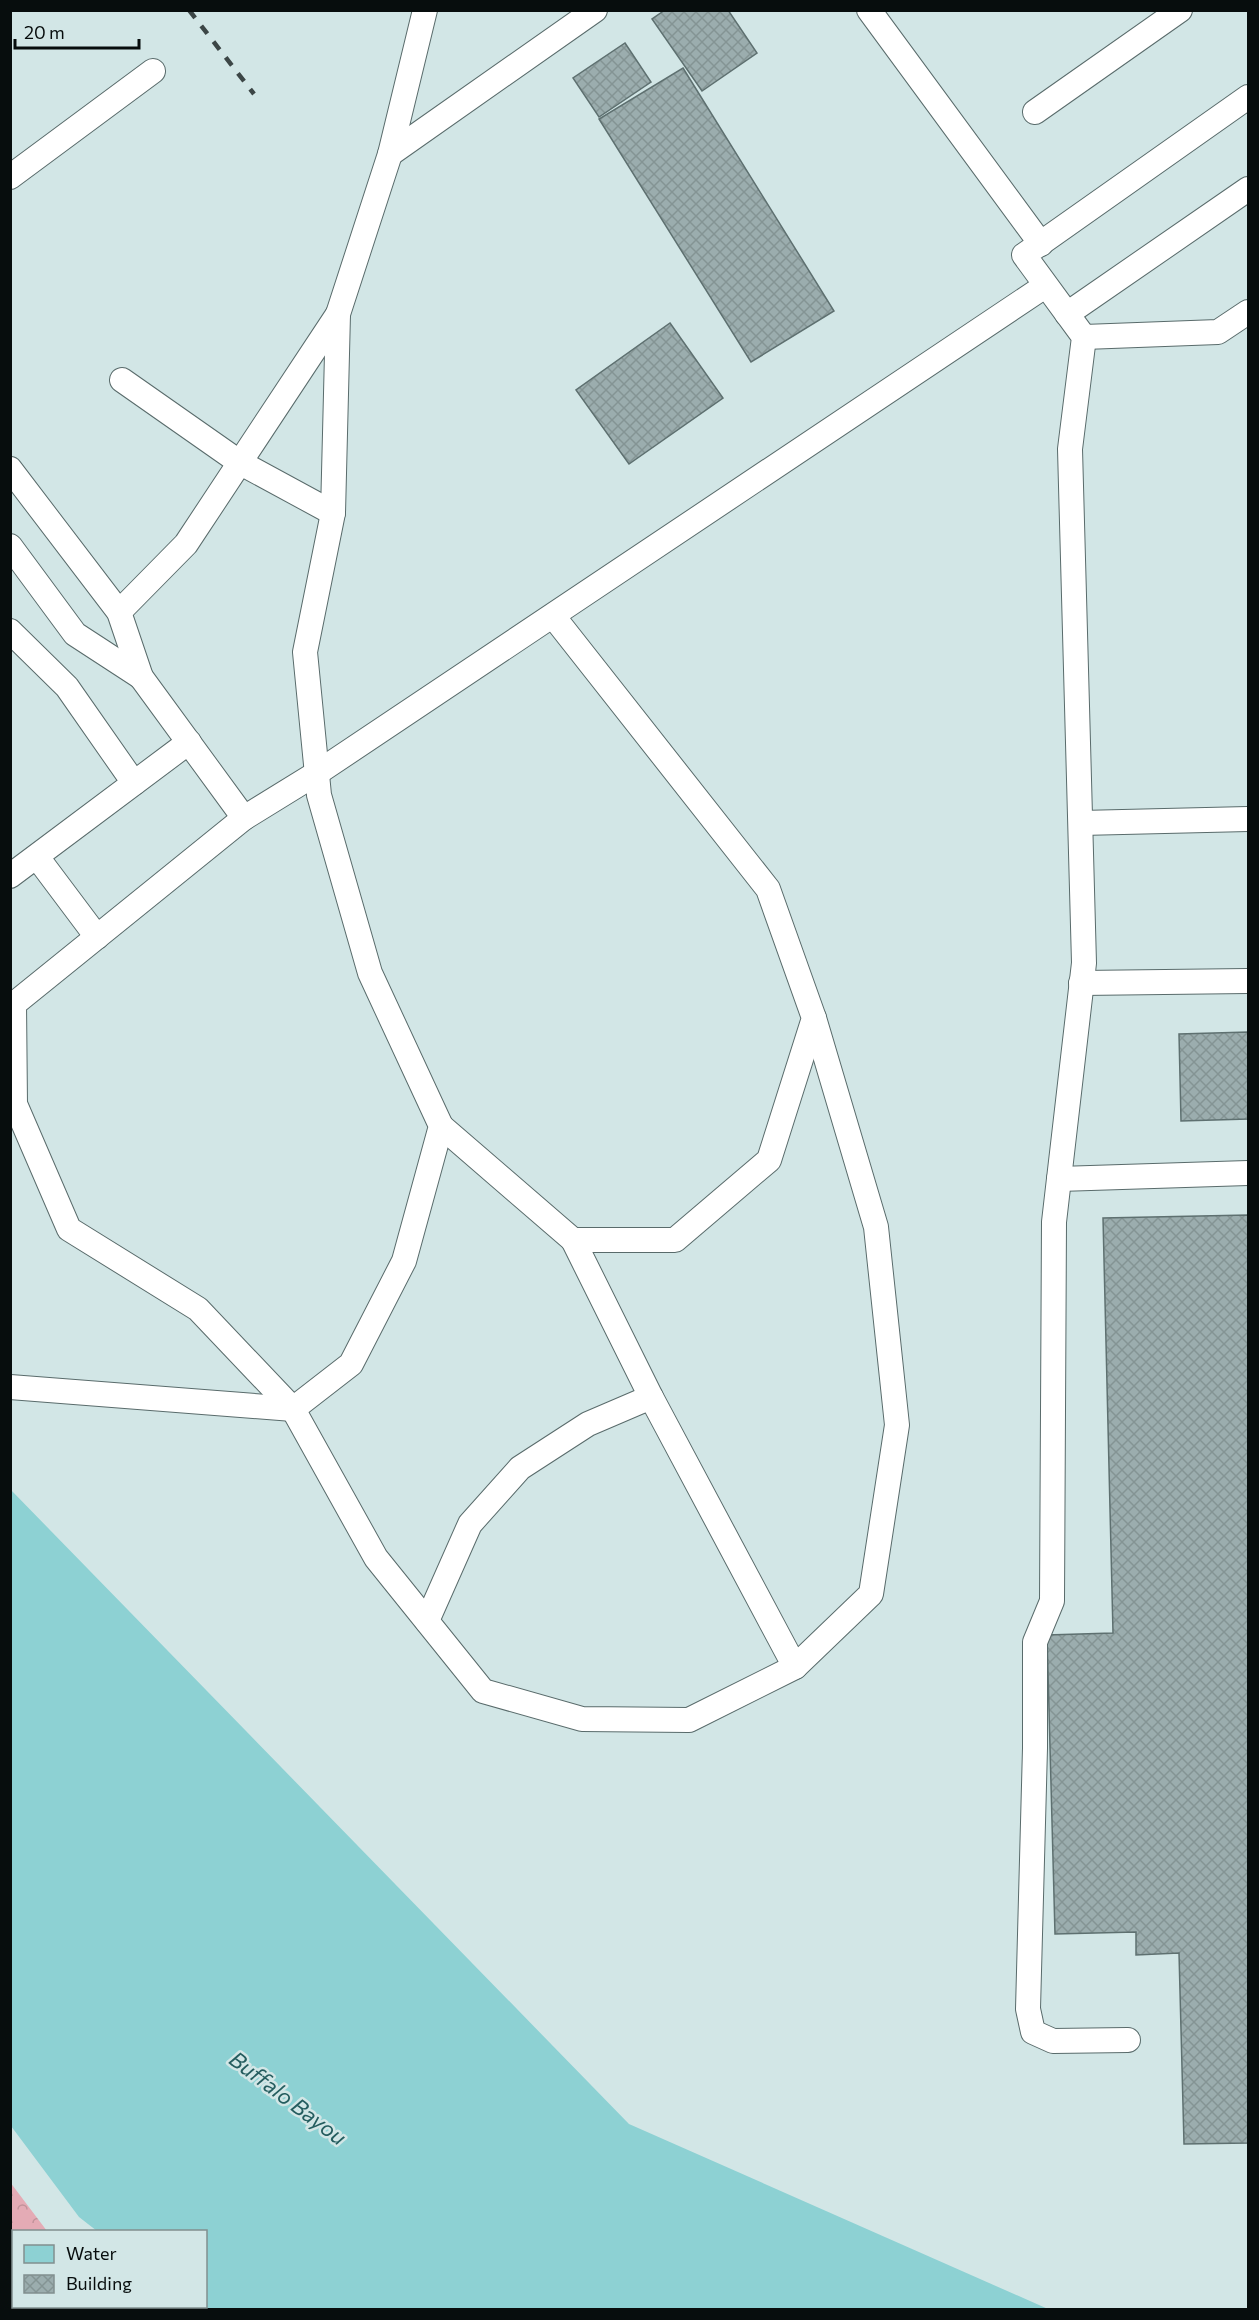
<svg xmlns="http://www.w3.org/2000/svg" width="1259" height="2320" font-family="Commissioner,sans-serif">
	<defs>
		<pattern id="forest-crowns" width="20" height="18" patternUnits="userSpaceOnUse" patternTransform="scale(1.5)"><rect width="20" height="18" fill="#e4abb5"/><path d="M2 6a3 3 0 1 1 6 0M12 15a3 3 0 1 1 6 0" fill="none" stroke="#c2929a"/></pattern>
		<pattern id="building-cross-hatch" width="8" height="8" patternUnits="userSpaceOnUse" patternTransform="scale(1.5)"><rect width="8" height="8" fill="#9badae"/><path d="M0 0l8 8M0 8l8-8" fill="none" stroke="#849494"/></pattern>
	</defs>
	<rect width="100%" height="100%" fill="#d2e6e6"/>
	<!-- forest -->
	<path fill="url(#forest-crowns)" d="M10,2182L47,2231L14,2232V2306H103L105,2309H11Z"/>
	<!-- water -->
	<path fill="#8dd1d3" d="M11,1490L629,2124L1048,2309H197L193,2307L206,2306V2232L97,2231L79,2217L11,2126Z"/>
	<!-- building -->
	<g fill="url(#building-cross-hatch)" stroke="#5e7070" stroke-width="1.5">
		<path d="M665,10H728L757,53L702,91L652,19Z"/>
		<path d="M625,43L651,82L599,117L573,78Z"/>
		<path d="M683,68L834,311L751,362L599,119Z"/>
		<path d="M670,323L723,398L629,464L576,390Z"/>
		<path d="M1248,1032V1119L1181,1121L1179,1034Z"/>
		<path d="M1248,1215V2143L1184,2144L1179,1953L1136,1955V1932L1055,1934L1047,1635L1113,1633L1103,1218Z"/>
	</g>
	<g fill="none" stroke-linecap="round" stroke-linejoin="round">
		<!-- service casing -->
		<g stroke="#596b6b" stroke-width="26">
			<g id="service">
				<path d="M869,10L1041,244"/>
				<path d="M1035,112L1180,10"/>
				<path d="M390,154L595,10"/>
				<path d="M10,177L153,71"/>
				<path d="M1067,314L1248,189"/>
				<path d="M1084,337L1218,332L1248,312"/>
				<path d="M122,380L239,462L333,513"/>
				<path d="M10,469L119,612L141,677L244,818L317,773L1045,286"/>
				<path d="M10,546L75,634L141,677"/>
				<path d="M119,612L186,544L338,314"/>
				<path d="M10,631L67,687L134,783"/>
				<path d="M244,818L14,1004L15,1104L69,1229L198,1309L293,1409L376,1558L483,1691L582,1719L689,1720L795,1667L871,1594L897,1425L876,1227L814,1018"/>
				<path d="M1081,823L1248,819"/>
				<path d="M37,857L97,937"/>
				<path d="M10,876L189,742"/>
				<path d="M1081,983L1248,981"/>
				<path d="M441,1126L573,1240H675L769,1160L814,1018L768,889L553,616"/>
				<path d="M1059,1179L1248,1173"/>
				<path d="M573,1240L651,1397"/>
				<path d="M10,1387L293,1409L351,1364L404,1261L441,1126L370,973L319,795L305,652L333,513L338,314L390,154L425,10"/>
				<path d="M427,1621L470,1524L520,1468L588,1424L651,1397L795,1667"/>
				<path d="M1128,2040L1053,2041L1033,2032L1028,2009L1035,1748V1642L1052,1601L1054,1222L1084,963L1070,449L1084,337L1024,255L1248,97"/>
			</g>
		</g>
		<!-- service -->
		<use href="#service" stroke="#fff" stroke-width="24"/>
		<!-- rail -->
		<path stroke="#3c4646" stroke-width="4.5" stroke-dasharray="10 10" stroke-linecap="butt" d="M189,10L254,94"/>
	</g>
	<g text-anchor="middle" stroke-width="5" stroke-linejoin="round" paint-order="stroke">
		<!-- water labels -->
		<g font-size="22" font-style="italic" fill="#245d5f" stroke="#d2e6e6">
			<text transform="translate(288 2098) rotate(37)" y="8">Buffalo Bayou</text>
		</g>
	</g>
	<!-- border -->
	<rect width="1259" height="2320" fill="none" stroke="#070d0d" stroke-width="24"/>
	<!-- legend -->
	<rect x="12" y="2230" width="195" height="78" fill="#d2e6e6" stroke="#818f8f" stroke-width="1.5"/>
	<rect x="24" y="2245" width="30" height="18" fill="#8dd1d3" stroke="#818f8f" stroke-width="1.5"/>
	<text x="66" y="2260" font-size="18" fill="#070d0d">Water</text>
	<rect x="24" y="2275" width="30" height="18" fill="url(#building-cross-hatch)" stroke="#818f8f" stroke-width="1.5"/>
	<text x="66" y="2290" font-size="18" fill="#070d0d">Building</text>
	<!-- scale -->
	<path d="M15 39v9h124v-9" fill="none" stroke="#070d0d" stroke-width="3"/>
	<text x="24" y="39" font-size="18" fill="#070d0d" stroke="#d2e6e6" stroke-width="4.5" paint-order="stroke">20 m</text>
</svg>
